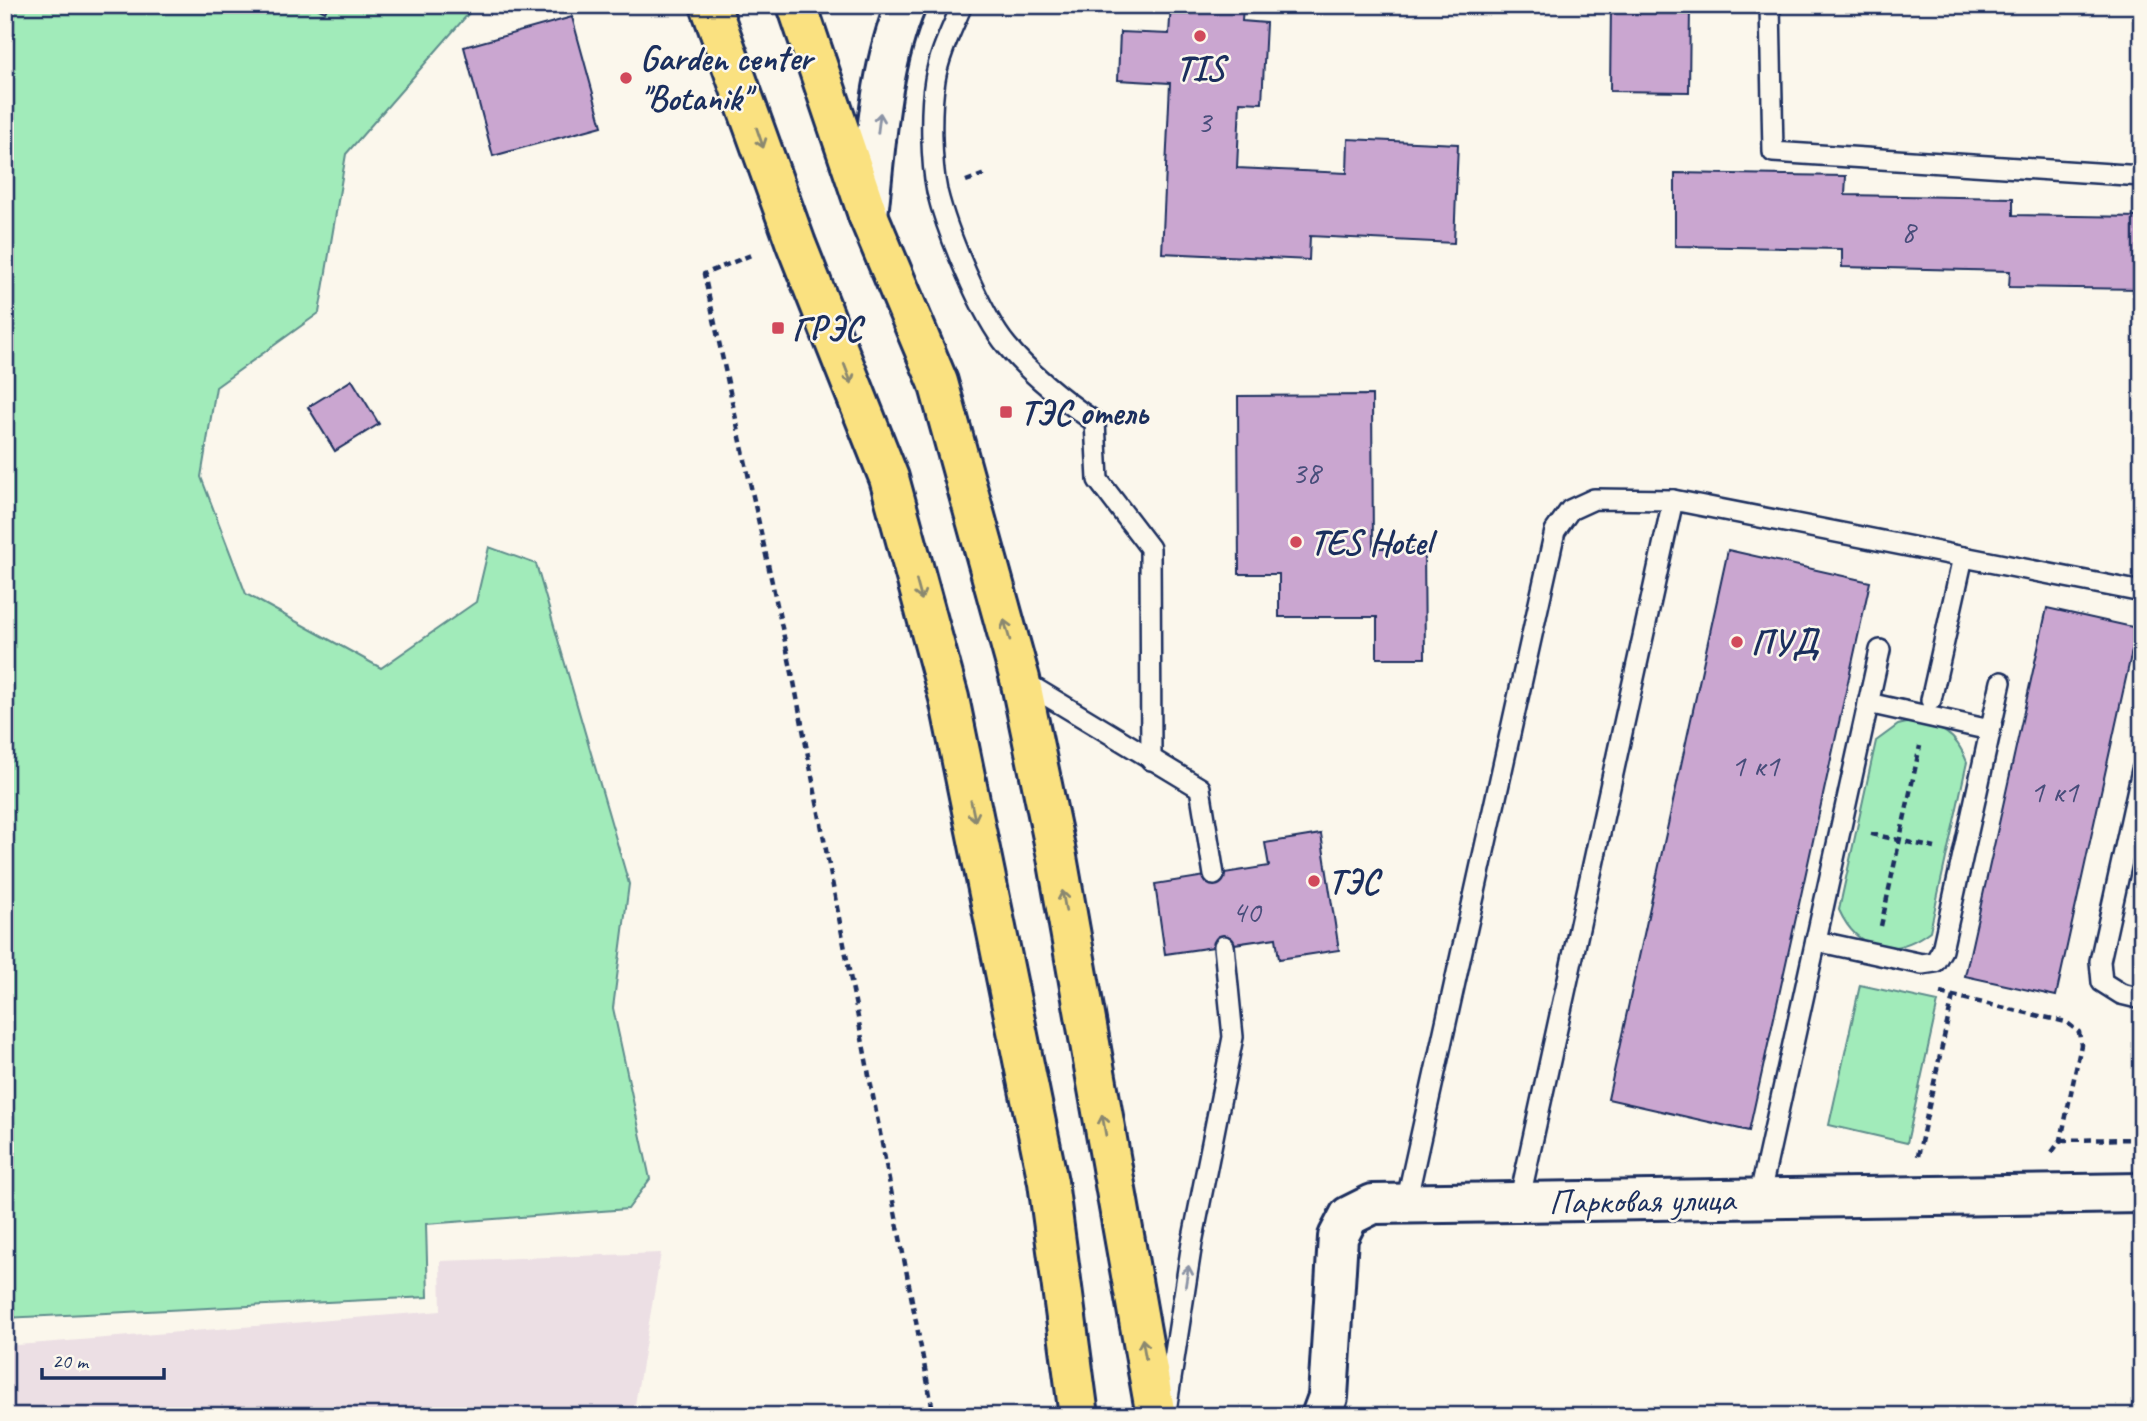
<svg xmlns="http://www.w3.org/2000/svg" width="2147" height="1421" font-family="Caveat,sans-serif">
	<rect width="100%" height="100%" fill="#fbf7ec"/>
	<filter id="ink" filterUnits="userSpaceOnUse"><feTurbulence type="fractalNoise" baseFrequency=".0143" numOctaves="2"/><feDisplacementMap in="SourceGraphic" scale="14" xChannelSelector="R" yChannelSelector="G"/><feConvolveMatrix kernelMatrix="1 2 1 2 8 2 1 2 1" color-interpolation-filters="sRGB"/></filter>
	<g filter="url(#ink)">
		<!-- built -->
		<path fill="#ecdfe4" d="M661,1253L633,1416H5V1346L441,1311L440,1261Z"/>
		<!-- green -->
		<g fill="#a1ebba" stroke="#5e8d8c" stroke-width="2">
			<path d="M5,5H476L346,154L319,313L216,387L201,477L246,594L381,668L476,602L489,547L536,564L629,884L613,1008L650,1179L628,1209L426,1224L428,1297L5,1318Z"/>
			<path d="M1911,722C1942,728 1955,731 1967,762L1930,931C1894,958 1858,952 1839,910L1876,741L1898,725Z"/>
			<path d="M1860,985L1938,1002L1907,1143L1829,1125Z"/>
		</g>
		<!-- building -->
		<g fill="#caa6d0" stroke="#1b2f5e" stroke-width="2">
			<path d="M311,5H329L325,12Z"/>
			<path d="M1171,5H1243L1242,21L1266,23L1262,103L1240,102L1237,168L1347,173L1348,139L1458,144L1454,243L1310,236L1309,260L1162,253L1170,83L1118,80L1120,32L1169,34Z"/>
			<path d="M1611,5H1690L1689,92L1610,91Z"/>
			<path d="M572,17L602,126L493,156L464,47Z"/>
			<path d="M1675,173L1846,176L1845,195L2013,198V215L2142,217V289L2009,287L2010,271L1842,267V249L1675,246Z"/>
			<path d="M352,380L379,424L335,451L308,407Z"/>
			<path d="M1372,395L1373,548H1424L1425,658H1377V617H1279V574H1239L1238,396Z"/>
			<path d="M1728,550L1870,582L1749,1131L1608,1099Z"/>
			<path d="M2047,608L2137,628L2056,996L1965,976Z"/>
			<path d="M1321,834L1339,950L1279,959L1276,938L1165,954L1155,884L1269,866L1265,843Z"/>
		</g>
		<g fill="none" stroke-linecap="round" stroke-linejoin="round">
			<!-- lane casing -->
			<g stroke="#1b2f5e" stroke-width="24">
				<g id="lane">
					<path d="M962,5C952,29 939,54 935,80C930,110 931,162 937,191C947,232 981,315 1007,346C1032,376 1063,400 1095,422L1098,480L1150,548L1151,760"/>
					<path d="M1770,5L1773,152L2142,176"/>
					<path d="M1021,680L1200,788L1214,875"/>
					<path d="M1931,700L1963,557"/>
					<path d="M1868,703L1990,730"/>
					<path d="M2142,770L2100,961L2102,982L2121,994L2142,999"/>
					<path d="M1816,941L1922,964L1935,962L1942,950L2001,682"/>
					<path d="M1759,1198L1880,650"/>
					<path d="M1519,1202L1673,500"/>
					<path d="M1406,1203L1555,531L1570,510L1594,499L1673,500L2142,592"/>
					<path d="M1166,1411L1192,1243L1233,1037L1224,946"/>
				</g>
			</g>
			<!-- street casing -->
			<g stroke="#1b2f5e" stroke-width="44">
				<g id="street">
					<path d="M868,215C876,146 879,70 906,5"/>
					<path d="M1321,1416L1328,1397L1338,1237L1349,1216L1373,1204L2142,1193"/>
				</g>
			</g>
			<!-- primary casing -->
			<g stroke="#1b2f5e" stroke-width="44">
				<g id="primary">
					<path d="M710,5L796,244L889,478L949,698L1048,1182L1079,1416"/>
					<path d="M797,5L868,215L938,382L1020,679L1057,857L1156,1416"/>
				</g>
			</g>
			<!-- path -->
			<g stroke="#1b2f5e" stroke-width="4.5" stroke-dasharray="7 5" stroke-linecap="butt">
				<path d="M966,181L985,174"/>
				<path d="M751,255L704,274L794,682L934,1416"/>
				<path d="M1871,834L1935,848"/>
				<path d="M1881,926L1920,746"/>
				<path d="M1940,993L2066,1022L2079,1032L2081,1045L2061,1140L2052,1152"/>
				<path d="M2061,1140L2142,1139"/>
				<path d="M1918,1156L1953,996"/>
			</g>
			<!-- lane -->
			<use href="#lane" stroke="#fbf7ec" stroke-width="19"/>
			<!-- street -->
			<use href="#street" stroke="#fbf7ec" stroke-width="38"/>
			<!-- primary -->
			<use href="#primary" stroke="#fae180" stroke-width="38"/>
		</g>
		<!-- one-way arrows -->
		<defs><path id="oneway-shaft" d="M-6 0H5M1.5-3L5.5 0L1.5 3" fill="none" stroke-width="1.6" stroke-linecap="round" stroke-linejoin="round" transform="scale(1.75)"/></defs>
		<g stroke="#8b93a5">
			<use href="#oneway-shaft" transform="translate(879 123) rotate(-83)"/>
			<use href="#oneway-shaft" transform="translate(1187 1276) rotate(-81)"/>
		</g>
		<g stroke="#8a886f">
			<use href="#oneway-shaft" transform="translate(760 138) rotate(71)"/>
			<use href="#oneway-shaft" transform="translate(848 374) rotate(69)"/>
			<use href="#oneway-shaft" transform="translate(919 590) rotate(75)"/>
			<use href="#oneway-shaft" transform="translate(1007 630) rotate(-106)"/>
			<use href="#oneway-shaft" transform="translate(973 811) rotate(78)"/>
			<use href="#oneway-shaft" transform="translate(1064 901) rotate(-100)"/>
			<use href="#oneway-shaft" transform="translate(1104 1125) rotate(-100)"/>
			<use href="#oneway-shaft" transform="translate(1144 1349) rotate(-100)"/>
		</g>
	</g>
	<!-- markers -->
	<g fill="#d1495b" stroke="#fbf7ec" stroke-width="2.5">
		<circle cx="1200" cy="36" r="7"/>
		<circle cx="626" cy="78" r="7"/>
		<rect x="771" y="321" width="14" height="14" rx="3.5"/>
		<rect x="999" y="405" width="14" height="14" rx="3.5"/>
		<circle cx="1296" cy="542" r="7"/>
		<circle cx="1737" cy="642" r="7"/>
		<circle cx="1314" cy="881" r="7"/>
	</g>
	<g text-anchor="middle" stroke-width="5" stroke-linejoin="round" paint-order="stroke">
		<!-- number labels -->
		<g font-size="32" fill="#474d7a">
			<text x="1204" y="132">3</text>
			<text x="1908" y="242">8</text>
			<text x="1306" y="483">38</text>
			<text x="1755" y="776">1 к1</text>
			<text x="2054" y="802">1 к1</text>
			<text x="1246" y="922">40</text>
		</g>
		<!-- poi labels -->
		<g font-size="35" font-weight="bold" fill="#1b2f5e" stroke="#fbf7ec" text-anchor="start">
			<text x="640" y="70">Garden center<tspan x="640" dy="40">"Botanik"</tspan></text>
			<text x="1200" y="80" text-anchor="middle">TIS</text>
			<text x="792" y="340">ГРЭС</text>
			<text x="1020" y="424">ТЭС отель</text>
			<text x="1310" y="554">TES Hotel</text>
			<text x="1751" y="654">ПУД</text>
			<text x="1328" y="893">ТЭС</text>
		</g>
		<!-- street labels -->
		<g font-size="35" fill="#1b2f5e" stroke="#fbf7ec">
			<text transform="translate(1642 1200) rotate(-1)" y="12">Парковая улица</text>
		</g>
	</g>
	<!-- margin -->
	<rect width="2147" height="1421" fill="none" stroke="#fbf7ec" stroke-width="28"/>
	<rect x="14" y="14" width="2119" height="1393" fill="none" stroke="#1b2f5e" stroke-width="2.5" filter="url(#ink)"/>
	<!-- scale -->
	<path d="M42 1368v10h122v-10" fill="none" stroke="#1b2f5e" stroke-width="3.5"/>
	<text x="52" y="1368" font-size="21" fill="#1b2f5e" stroke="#fbf7ec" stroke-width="5" paint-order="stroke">20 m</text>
</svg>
